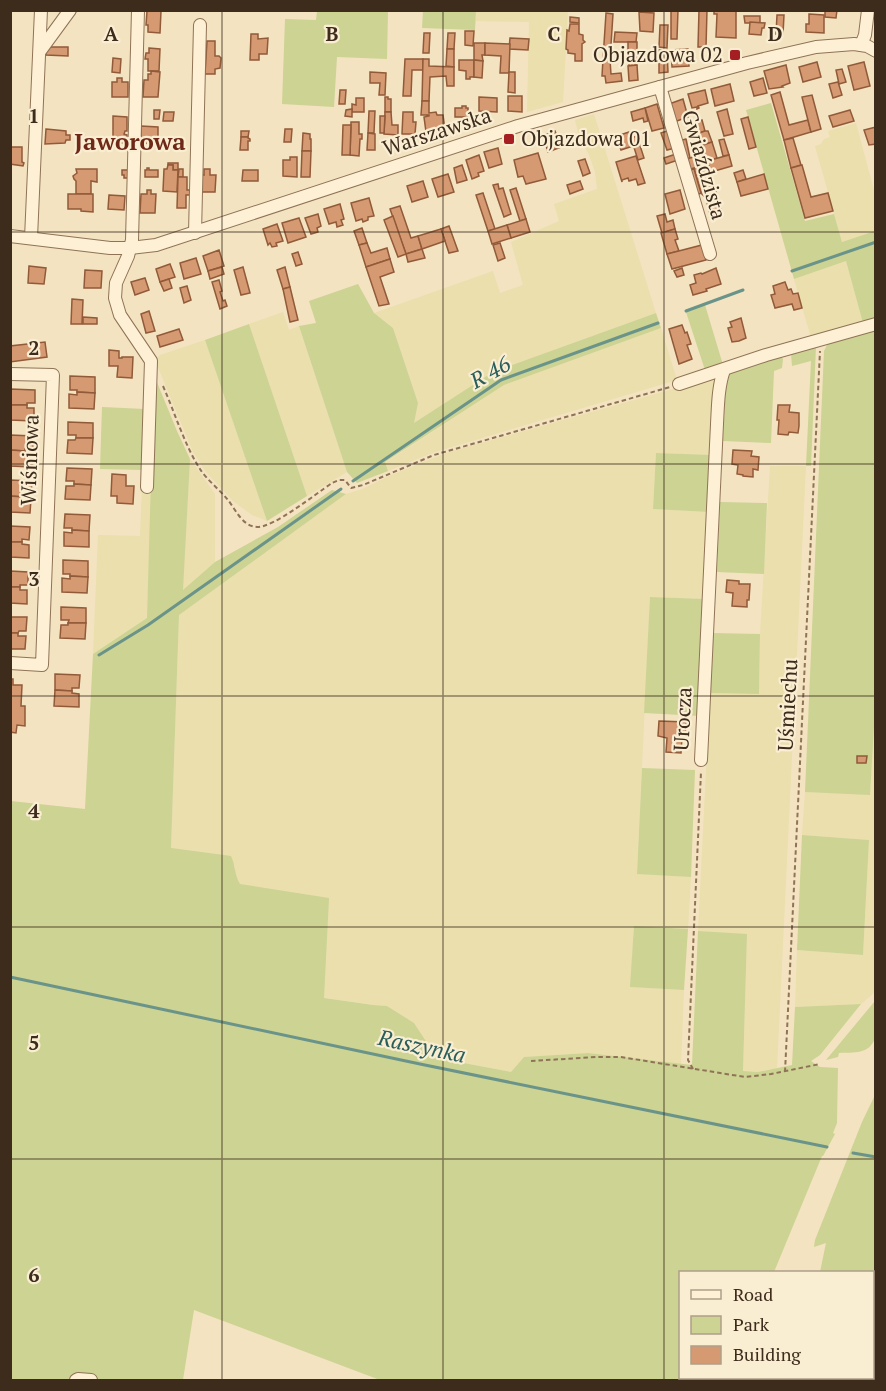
<svg xmlns="http://www.w3.org/2000/svg" width="886" height="1391" font-family="'PT Serif',serif">
	<rect width="100%" height="100%" fill="#f3e3c1"/>
	<!-- farmland -->
	<g fill="#eadfad">
		<path d="M476,11H568L563,102L527,112L529,22L476,21Z"/>
		<path d="M594,114L656,313L493,372L413,424L418,403L393,328L374,313L493,271L500,293L523,285L511,242L559,221L554,204L597,189L595,172L589,155L579,136L575,120Z"/>
		<path d="M856,123L875,194V231L842,242L815,146L821,144L824,139L830,137L828,131Z"/>
		<path d="M846,261L863,323L811,338L794,279Z"/>
		<path d="M283,312L289,330L299,326L347,472L307,496L249,324Z"/>
		<path d="M661,328L677,380L435,452L388,471L385,463L504,385Z"/>
		<path d="M205,340L267,521L252,515L233,501L206,472L193,452L155,360L160,355Z"/>
		<path d="M712,378L716,380L712,455L656,453L653,509L709,512L705,599L650,597L637,873L691,877L688,929L634,926L631,987L684,990L681,1064L588,1053L524,1057L511,1072L437,1058L414,1023L387,1006L374,1005L324,998L249,886L240,884L235,876V866L171,849L179,615L346,494L362,489L389,476L446,453Z"/>
		<path d="M190,459L215,494V562L182,591Z"/>
		<path d="M770,466H806L777,1068L758,1072L743,1071L747,935L698,931L710,693L759,694L760,634Z"/>
		<path d="M142,488H152L147,618L93,654L98,535L140,536Z"/>
		<path d="M875,692V992L861,1004L795,1007L797,950L863,955L869,840L802,835L805,792L870,794Z"/>
	</g>
	<!-- green -->
	<g fill="#ccd393">
		<path d="M317,11H388L387,59L337,57L334,107L282,104L285,19L316,20Z"/>
		<path d="M423,11H476L475,30L422,28Z"/>
		<path d="M771,103L805,221L834,214L842,242L875,231V250L874,251L876,257L875,319L863,323L846,261L794,279L746,110Z"/>
		<path d="M358,284L374,313L393,328L418,403L414,423L493,372L656,313L661,328L504,385L385,462L388,471L357,483L347,472L299,326L316,323L309,301Z"/>
		<path d="M705,305L723,365L705,370L686,312Z"/>
		<path d="M249,324L307,496L267,521L205,340Z"/>
		<path d="M870,329L876,331V692L870,795L805,792L824,351L829,341Z"/>
		<path d="M816,346L811,466H806L811,361L792,366L791,353Z"/>
		<path d="M780,355L783,359L782,368L774,371L771,443L723,441L726,382L728,376L733,371Z"/>
		<path d="M154,375L177,431L190,459L183,590L215,562L278,527L332,490L346,494L179,615L171,848L231,856C236,867 234,874 240,884L329,898L324,998L373,1005L387,1006L414,1023L437,1058L511,1072L524,1057L588,1053L692,1065L698,931L747,934L743,1071L758,1072L792,1065L795,1007L861,1004L820,1055L811,1061L820,1067L838,1068L837,1123L833,1133L835,1134L823,1156H822L774,1272H680V1378H716L714,1380H380L194,1310L183,1380H11V801L85,809L93,654L147,618Z"/>
		<path d="M102,407L145,409L143,470L100,469Z"/>
		<path d="M656,453L712,455L709,512L653,509Z"/>
		<path d="M720,502L767,503L764,574L717,572Z"/>
		<path d="M650,597L705,599L700,716L644,713Z"/>
		<path d="M711,633L760,634L759,694L710,693Z"/>
		<path d="M642,768L695,770L691,877L637,874Z"/>
		<path d="M802,835L869,840L863,955L797,950Z"/>
		<path d="M634,926L688,929L684,990L630,987Z"/>
		<path d="M875,1001V1038C869,1055 854,1052 839,1053L838,1057L826,1060Z"/>
		<path d="M875,1095V1380H801L792,1378H872V1272H820L826,1243L814,1247L815,1240L862,1122Z"/>
	</g>
	<g fill="none" stroke-linecap="round" stroke-linejoin="round">
		<!-- stream -->
		<g stroke="#6a9489" stroke-width="3">
			<path d="M792,271L876,242"/>
			<path d="M686,311L743,290"/>
			<path d="M353,481L501,380L658,323"/>
			<path d="M99,655L148,625L341,489"/>
			<path d="M10,977L420,1064L827,1147"/>
			<path d="M853,1153L876,1157"/>
		</g>
	</g>
	<!-- building -->
	<g fill="#d69a72" stroke="#915a39" stroke-width="1.5">
		<path d="M671,10H678L677,39H671Z"/>
		<path d="M699,10H707L706,47H698Z"/>
		<path d="M714,10H736V38L716,37L717,14H714Z"/>
		<path d="M825,10H837L836,18L825,17Z"/>
		<path d="M147,11H161L160,33L148,32V25H146Z"/>
		<path d="M639,12L654,13L653,32L640,31Z"/>
		<path d="M606,13L613,14L610,60L603,59Z"/>
		<path d="M809,14L824,15V33L806,32V24H809Z"/>
		<path d="M777,15H784L783,34H776Z"/>
		<path d="M744,16H760V23H745Z"/>
		<path d="M570,17L579,18V23L570,22Z"/>
		<path d="M750,22L765,23L764,28H762L761,35L749,34Z"/>
		<path d="M570,24H579V34L583,35V40L585,42L582,44V61H575V54L568,53V50L566,49L567,30L569,31Z"/>
		<path d="M660,25H668L667,48L659,47Z"/>
		<path d="M465,31H474L473,46L465,45Z"/>
		<path d="M615,32L637,33L636,42H614Z"/>
		<path d="M424,33H430L429,53H423Z"/>
		<path d="M448,33H455L454,49H447Z"/>
		<path d="M251,34H258V39L268,38L267,54H259V60H250Z"/>
		<path d="M510,38L529,39L528,50L509,49Z"/>
		<path d="M207,41H215V56H219L221,58L220,68L215,69V74H205Z"/>
		<path d="M628,42H637V65L629,66V63H628Z"/>
		<path d="M474,43H485V55H482L483,61L474,60Z"/>
		<path d="M485,43L510,44L509,73H500L501,56L485,55Z"/>
		<path d="M46,47H68V56L46,55Z"/>
		<path d="M149,48L160,49L159,71H148V59H145L146,53H149Z"/>
		<path d="M447,49H454V67L446,66Z"/>
		<path d="M688,49L689,66L672,67L671,50Z"/>
		<path d="M659,50H667L668,72L659,73Z"/>
		<path d="M113,58L121,59L120,73L112,72Z"/>
		<path d="M405,59H423V70H412L411,96H403Z"/>
		<path d="M423,59H429V66L454,67V86H447L446,76L430,77L429,101H422Z"/>
		<path d="M603,59L610,60L611,74L621,73L622,81L606,83L605,76H602Z"/>
		<path d="M459,60H474V77H470V79H466V71L459,70Z"/>
		<path d="M474,60L483,61L482,78L474,77Z"/>
		<path d="M817,62L821,77L803,82L799,67Z"/>
		<path d="M864,62L870,86L854,90L848,66Z"/>
		<path d="M637,65L638,80L629,81L628,66Z"/>
		<path d="M786,65L790,83L782,86L783,87L769,89L764,71Z"/>
		<path d="M842,69L846,82L839,84L836,70Z"/>
		<path d="M151,71L160,72L158,97H143L144,80H148V74H151Z"/>
		<path d="M370,72L386,73L385,95H379L380,83H370Z"/>
		<path d="M509,72H515V93L508,92Z"/>
		<path d="M117,78H122V82H128V97H112V82H117Z"/>
		<path d="M763,78L767,93L754,96L750,82Z"/>
		<path d="M838,82L842,95L833,98L829,84Z"/>
		<path d="M730,84L734,101L715,106L711,89Z"/>
		<path d="M340,90H346L345,104H339Z"/>
		<path d="M705,90L708,103L698,106L699,108L697,109V107L692,108L688,94Z"/>
		<path d="M780,92L789,125L808,120L811,132L784,140L771,95Z"/>
		<path d="M812,95L821,129L811,132L802,97Z"/>
		<path d="M508,96H522V112L508,111Z"/>
		<path d="M385,97H388V99H391V112H385Z"/>
		<path d="M479,97L497,98V112L479,111Z"/>
		<path d="M356,98H364V112H352V104L356,105Z"/>
		<path d="M683,99L688,117L674,122L669,104Z"/>
		<path d="M422,101H429V113L436,112L437,115H443L445,130L426,132L424,117L429,116V115H421Z"/>
		<path d="M657,104L664,128L652,131L645,108Z"/>
		<path d="M462,106H466V108H468V117H455V108H462Z"/>
		<path d="M645,108L648,121L644,122L643,118L633,121L631,112Z"/>
		<path d="M352,109V117L345,116L346,110Z"/>
		<path d="M727,109L733,134L724,136L717,112Z"/>
		<path d="M154,110H160L159,119H154Z"/>
		<path d="M850,110L854,121L833,127L829,116Z"/>
		<path d="M369,111H375L374,133H368Z"/>
		<path d="M164,112H174L173,121H163Z"/>
		<path d="M385,112H391L392,125H398V135L384,134Z"/>
		<path d="M403,112H413V122H416L415,134H402Z"/>
		<path d="M113,116L127,117V131H125L124,134L127,135L126,143H113Z"/>
		<path d="M380,116H385L384,133H380Z"/>
		<path d="M748,117L756,147L749,149L741,119Z"/>
		<path d="M702,120L705,131L699,133L696,122Z"/>
		<path d="M351,122H359V134H362V139H360L359,156L350,155Z"/>
		<path d="M343,125H351L350,155H342Z"/>
		<path d="M141,126L158,127V144L141,143Z"/>
		<path d="M876,127V144L869,145L864,130Z"/>
		<path d="M46,129L66,131V135H70V140H66L65,143L45,144Z"/>
		<path d="M285,129H292L291,142H284Z"/>
		<path d="M670,130L675,148L667,150L661,133Z"/>
		<path d="M241,131H249L248,137H241Z"/>
		<path d="M555,131L561,147L548,152L543,136Z"/>
		<path d="M705,131H708L712,142L703,145L699,133Z"/>
		<path d="M629,132L633,146L621,150L617,136Z"/>
		<path d="M303,133L310,134V139H311V151H302Z"/>
		<path d="M368,133L375,134V150H367Z"/>
		<path d="M637,136L644,158L638,160L631,138Z"/>
		<path d="M241,137H248V138L250,139V141H248V150H240Z"/>
		<path d="M793,138L801,165L791,168L784,140Z"/>
		<path d="M686,139L690,158L684,160L679,141Z"/>
		<path d="M724,139L729,155L723,156L719,140Z"/>
		<path d="M712,142L717,158L707,161L703,145Z"/>
		<path d="M10,147H22V162L24,163L23,166L10,164Z"/>
		<path d="M498,148L502,164L489,168L484,152Z"/>
		<path d="M302,151H311L310,177H301Z"/>
		<path d="M538,153L546,179L526,184L523,176L518,177L514,160Z"/>
		<path d="M705,153L708,164L687,170L684,160Z"/>
		<path d="M676,154L678,160L666,164L664,158Z"/>
		<path d="M479,155L484,171L478,173L479,176L472,179L466,160Z"/>
		<path d="M729,155L732,166L711,172L707,161Z"/>
		<path d="M636,156L645,183L638,185L636,179L629,181L628,178L622,180V182L616,162Z"/>
		<path d="M290,157H297V177L283,176V160H290Z"/>
		<path d="M585,159L590,173L583,176L578,161Z"/>
		<path d="M168,163H178V170H173V165H168Z"/>
		<path d="M708,164L722,212L710,215L706,198L701,193L694,169Z"/>
		<path d="M168,165H173V170H178L177,192L163,191L164,169H167Z"/>
		<path d="M462,165L467,180L457,183L454,168Z"/>
		<path d="M802,165L811,197L828,193L833,211L805,218L791,168Z"/>
		<path d="M147,168H149V170H158V177H145V170H147Z"/>
		<path d="M76,169H97V182L91,181V194H76V181L74,179L73,176L77,173Z"/>
		<path d="M179,169H183V177H178Z"/>
		<path d="M204,169H210V175H216L215,192H198L199,174L204,175Z"/>
		<path d="M694,169L701,193L695,196L687,170Z"/>
		<path d="M122,170H129V178H124V175H122Z"/>
		<path d="M243,170H258V181H242Z"/>
		<path d="M743,170L746,179L737,182L734,173Z"/>
		<path d="M448,174L454,192L438,197L432,179Z"/>
		<path d="M764,174L768,189L741,196L737,182Z"/>
		<path d="M178,177H187V190H190V195H186V208H177Z"/>
		<path d="M423,181L428,197L412,202L407,186Z"/>
		<path d="M580,181L583,189L570,194L567,185Z"/>
		<path d="M498,184L499,189L503,188L511,214L504,217L493,185Z"/>
		<path d="M516,188L526,219L520,221L510,190Z"/>
		<path d="M147,190H151V194H156L155,213H140L141,194H147Z"/>
		<path d="M680,190L685,209L670,214L665,194Z"/>
		<path d="M483,193L495,229L488,231L476,195Z"/>
		<path d="M68,194H93V212L81,211V209H68Z"/>
		<path d="M109,195L125,196L124,210L108,209Z"/>
		<path d="M369,198L374,216L368,217V220L363,222L362,219L356,221L351,203Z"/>
		<path d="M340,204L344,219L341,220L343,225L337,227L336,222L329,224L324,209Z"/>
		<path d="M400,206L411,238L418,236L422,249L406,254L390,209Z"/>
		<path d="M318,214L321,226L317,228L318,232L311,234L305,218Z"/>
		<path d="M665,214L667,222L673,220L675,229L662,233L657,216Z"/>
		<path d="M393,216L406,254L398,257L384,220Z"/>
		<path d="M299,218L306,237L288,243L282,223Z"/>
		<path d="M526,219L530,232L511,238L507,225Z"/>
		<path d="M277,224L283,241L276,243L277,246L272,247L270,243L268,245L263,229Z"/>
		<path d="M507,225L511,238L492,244L488,231Z"/>
		<path d="M449,226L458,251L449,253L441,229Z"/>
		<path d="M362,228L367,243L359,245L354,231Z"/>
		<path d="M441,229L445,241L422,249L418,236Z"/>
		<path d="M675,229L678,239L675,240L679,251L667,254L661,233Z"/>
		<path d="M367,243L371,253L387,248L390,259L366,267L359,245Z"/>
		<path d="M500,243L505,258L498,261L493,245Z"/>
		<path d="M702,245L706,260L672,269L667,254Z"/>
		<path d="M422,249L425,258L408,262L406,254Z"/>
		<path d="M219,250L224,266L208,271L203,256Z"/>
		<path d="M298,252L302,264L296,266L292,254Z"/>
		<path d="M196,258L201,274L184,279L180,263Z"/>
		<path d="M390,259L394,272L380,277L389,304L379,306L366,267Z"/>
		<path d="M170,264L175,277L160,282L156,269Z"/>
		<path d="M29,266L46,268L44,284L28,283Z"/>
		<path d="M222,267L224,274L210,279L208,271Z"/>
		<path d="M243,267L250,293L241,295L234,270Z"/>
		<path d="M285,267L290,287L283,289L277,270Z"/>
		<path d="M682,268L684,275L677,277L674,271Z"/>
		<path d="M716,268L721,284L706,289L707,291L693,295L690,285L696,283L694,275L701,273L702,274Z"/>
		<path d="M85,270L102,271L101,288H84Z"/>
		<path d="M145,278L149,290L135,295L131,282Z"/>
		<path d="M169,279L172,288L164,291L160,282Z"/>
		<path d="M219,280L222,291L220,292L223,301L225,300L227,306L220,309L212,282Z"/>
		<path d="M785,282L788,290L791,289L793,294L798,293L802,308L794,310L792,304L775,308L771,295L775,294L773,286Z"/>
		<path d="M187,286L191,300L184,303L180,288Z"/>
		<path d="M290,287L298,320L290,322L283,289Z"/>
		<path d="M72,299L83,300L82,324H71Z"/>
		<path d="M149,311L155,331L146,333L141,314Z"/>
		<path d="M83,317L97,318V324H83Z"/>
		<path d="M741,318L746,338L739,341L732,342L728,328L732,327L730,322Z"/>
		<path d="M682,325L685,333L687,332L691,344L687,345L692,359L679,364L669,329Z"/>
		<path d="M179,329L183,340L160,347L157,336Z"/>
		<path d="M45,342L47,357L10,362V346Z"/>
		<path d="M109,350L119,351V358H122V357H133L132,378L117,377L118,366H109Z"/>
		<path d="M70,376L95,377V393L77,392V390H70Z"/>
		<path d="M10,389L35,390V403H27V405H10Z"/>
		<path d="M77,392L95,393L94,409L69,408V394L77,395Z"/>
		<path d="M10,405H27V408H34V421L10,420Z"/>
		<path d="M778,405H790L789,412L799,413V426L798,433L789,432L788,435L778,434L779,420H777Z"/>
		<path d="M68,422L93,423V438H76V435H68Z"/>
		<path d="M10,435L33,436V449H25V451L10,450Z"/>
		<path d="M76,438H93L92,454L67,453L68,440H75Z"/>
		<path d="M10,450L25,451V453L33,454L32,467L10,466Z"/>
		<path d="M733,450L752,451L751,456L759,457L758,470L753,469V477L743,476V475L737,474L738,465L732,464Z"/>
		<path d="M67,468L92,469L91,485L74,484V481H66Z"/>
		<path d="M112,474L126,475V486H134L133,504L117,503V496H111Z"/>
		<path d="M10,480L32,481L31,494H24V497L10,496Z"/>
		<path d="M74,484L91,485L90,500L65,499L66,486H74Z"/>
		<path d="M10,496L24,497L23,499H31L30,513L10,512Z"/>
		<path d="M65,514L90,515L89,531L72,530V528H64Z"/>
		<path d="M10,526L30,527L29,540L22,539V542H10Z"/>
		<path d="M72,530L89,531V547L64,546V532L72,533Z"/>
		<path d="M10,542H22V544L29,545V558L10,557Z"/>
		<path d="M63,560L88,561V577L70,576V574H63Z"/>
		<path d="M10,571L28,572V585H20V587H10Z"/>
		<path d="M70,576L88,577L87,593L62,592V578L70,579Z"/>
		<path d="M727,580L739,581V584H750L749,600H747V607L732,606L733,593L726,592Z"/>
		<path d="M10,587H20V590H27V604L10,603Z"/>
		<path d="M61,607L86,608V623H68L69,620H61Z"/>
		<path d="M10,617H27L26,631H19L18,633H10Z"/>
		<path d="M68,623H86L85,639L60,638L61,625H68Z"/>
		<path d="M10,633H18V636H26L25,649H10Z"/>
		<path d="M55,674L80,675L79,688H72V691L55,690Z"/>
		<path d="M10,679H13V685H22L21,706H25V726L17,725L16,733L10,732Z"/>
		<path d="M55,690L72,691V693L79,694V707L54,706Z"/>
		<path d="M659,721L686,722L685,737H682L681,753L666,752L667,738L658,736Z"/>
		<path d="M857,756H867L866,763H857Z"/>
	</g>
	<g fill="none" stroke-linecap="round" stroke-linejoin="round">
		<!-- minor casing -->
		<g stroke="#8f7356" stroke-width="14">
			<g id="minor">
				<path d="M138,10L132,240L128,256L116,283L115,298L120,315L151,361L147,487"/>
				<path d="M861,45L865,35L868,10"/>
				<path d="M40,51L70,10"/>
				<path d="M660,87L710,254"/>
				<path d="M195,233L200,25"/>
				<path d="M10,236L110,248H130L156,245L518,126L747,63L816,47L854,44L867,46L876,51"/>
				<path d="M31,238L41,10"/>
				<path d="M10,374L53,375L42,665L10,663"/>
				<path d="M679,384L766,355L876,324"/>
				<path d="M701,760L717,424C718,406 718,387 724,370"/>
				<path d="M782,1378L791,1380"/>
				<path d="M76,1380L78,1379L91,1380"/>
			</g>
		</g>
		<!-- path -->
		<g stroke="#8f7356" stroke-width="2" stroke-dasharray="4.5 3" stroke-linecap="butt">
			<path d="M163,386C175,413 184,444 200,469C206,479 220,490 228,500C236,510 242,526 257,527C273,528 317,493 332,483L339,480H345L351,488L363,485L434,455L670,387"/>
			<path d="M531,1061L597,1057H621L745,1077L771,1074L820,1064"/>
			<path d="M693,1069L688,1060L701,772"/>
			<path d="M785,1072L820,351"/>
		</g>
		<!-- minor -->
		<use href="#minor" stroke="#fdf0d5" stroke-width="12"/>
	</g>
	<!-- grid -->
	<path fill="none" stroke="#3d2b1c" stroke-width="1.5" stroke-opacity="0.55" d="M222,10V1380M443,10V1380M664,10V1380M10,232H876M10,464H876M10,696H876M10,927H876M10,1159H876"/>
	<!-- markers -->
	<g fill="#a51f22" stroke="#f9edd2" stroke-width="2">
		<rect x="729" y="49" width="12" height="12" rx="3"/>
		<rect x="503" y="133" width="12" height="12" rx="3"/>
	</g>
	<g text-anchor="middle" stroke-width="4.5" stroke-linejoin="round" paint-order="stroke">
		<!-- poi labels -->
		<g font-size="21" fill="#3d2b1c" stroke="#f9edd2" text-anchor="end">
			<text x="723" y="62">Objazdowa 02</text>
			<text x="521" y="146" text-anchor="start">Objazdowa 01</text>
		</g>
		<!-- street labels -->
		<g font-size="21" fill="#3d2b1c" stroke="#f9edd2">
			<text transform="translate(437 132) rotate(-18)" y="7">Warszawska</text>
			<text transform="translate(704 165) rotate(74)" y="7">Gwiaździsta</text>
			<text transform="translate(30 460) rotate(-88)" y="7">Wiśniowa</text>
			<text transform="translate(788 705) rotate(-87)" y="7">Uśmiechu</text>
			<text transform="translate(683 719) rotate(-87)" y="7">Urocza</text>
		</g>
		<!-- water labels -->
		<g font-size="22" font-style="italic" fill="#2a5e5a" stroke="#f9edd2">
			<text transform="translate(490 372) rotate(-29)" y="8">R 46</text>
			<text transform="translate(422 1046) rotate(12)" y="8">Raszynka</text>
		</g>
		<!-- quarter labels -->
		<g font-size="24" font-weight="bold" fill="#6f2716" stroke="#f9edd2">
			<text x="130" y="150">Jaworowa</text>
		</g>
	</g>
	<g font-size="20" text-anchor="middle" font-weight="bold" fill="#3d2b1c" stroke="#f9edd2" stroke-width="4.5" stroke-linejoin="round" paint-order="stroke">
		<text x="111" y="41">A</text>
		<text x="332" y="41">B</text>
		<text x="554" y="41">C</text>
		<text x="775" y="41">D</text>
		<text x="34" y="123">1</text>
		<text x="34" y="355">2</text>
		<text x="34" y="586">3</text>
		<text x="34" y="818">4</text>
		<text x="34" y="1050">5</text>
		<text x="34" y="1282">6</text>
	</g>
	<!-- border -->
	<rect width="886" height="1391" fill="none" stroke="#3d2b1c" stroke-width="24"/>
	<!-- legend -->
	<rect x="679" y="1271" width="195" height="108" fill="#f9edd2" stroke="#ae9f89" stroke-width="1.5"/>
	<rect x="691" y="1290" width="30" height="9" fill="#fdf0d5" stroke="#ae9f89" stroke-width="1.5"/>
	<text x="733" y="1301" font-size="18" fill="#3d2b1c">Road</text>
	<rect x="691" y="1316" width="30" height="18" fill="#ccd393" stroke="#ae9f89" stroke-width="1.5"/>
	<text x="733" y="1331" font-size="18" fill="#3d2b1c">Park</text>
	<rect x="691" y="1346" width="30" height="18" fill="#d69a72" stroke="#ae9f89" stroke-width="1.5"/>
	<text x="733" y="1361" font-size="18" fill="#3d2b1c">Building</text>
</svg>
